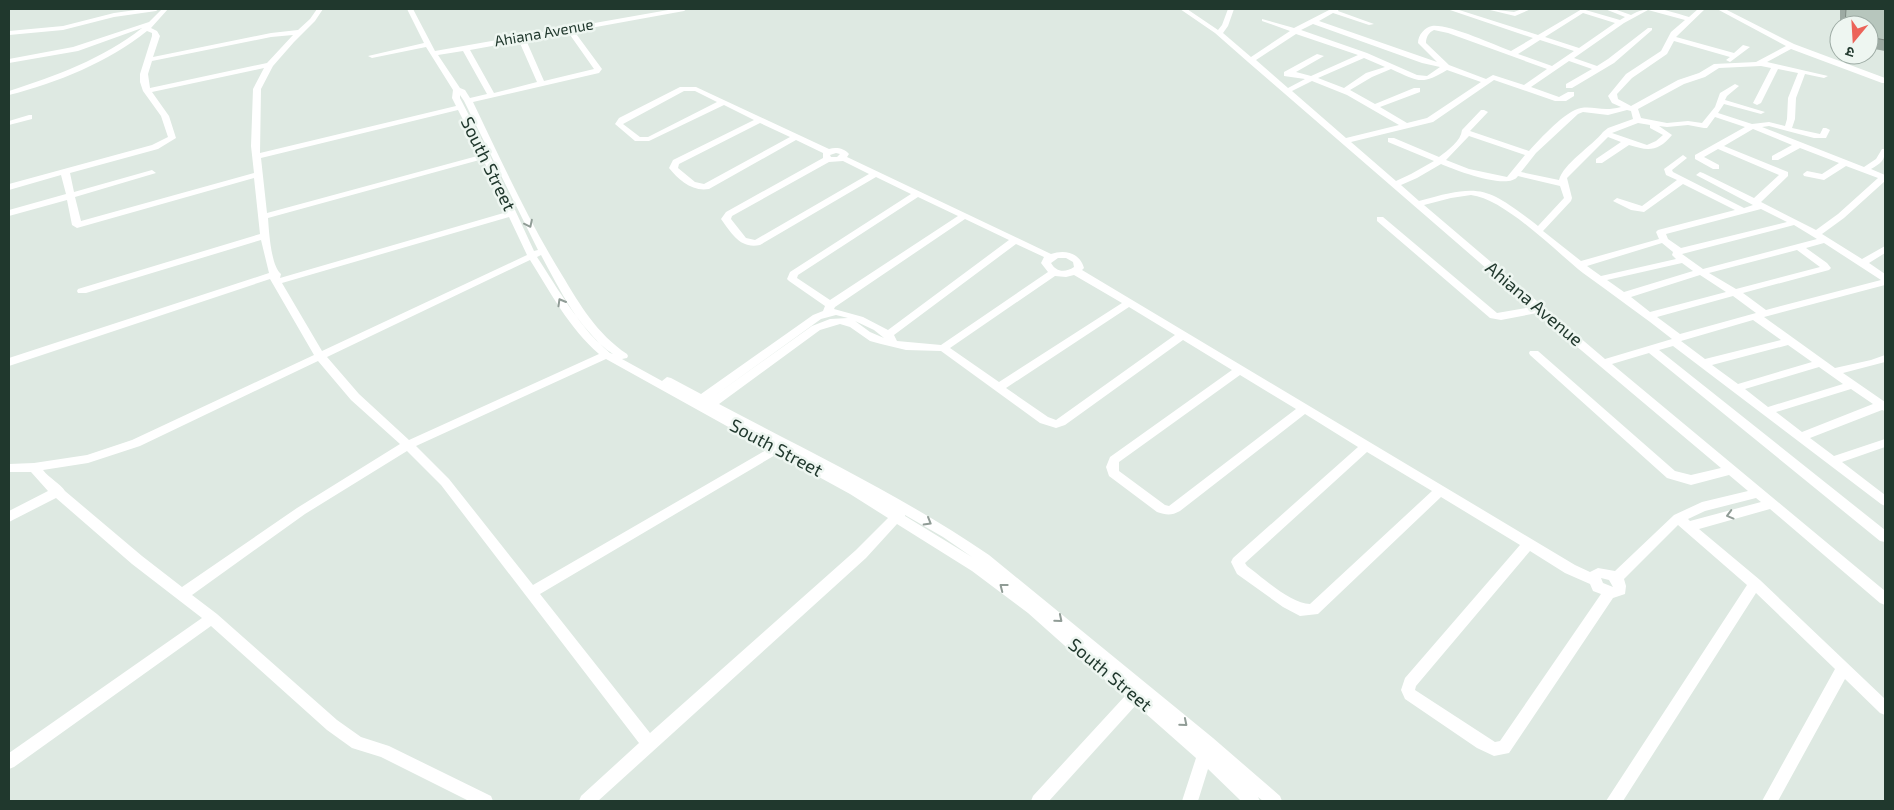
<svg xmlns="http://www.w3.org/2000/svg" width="1894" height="810" font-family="'Exo 2','Noto Sans Devanagari',sans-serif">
	<rect width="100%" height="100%" fill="#dee9e2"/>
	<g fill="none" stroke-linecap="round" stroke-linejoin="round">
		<!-- minor -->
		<g fill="#fff" fill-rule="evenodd">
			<path d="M143,9H159L156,11L114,17L63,30L9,35V31L63,26L114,13Z"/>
			<path d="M162,9H168L151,28L157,31L160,36L153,57L271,33L298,30L310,19L317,9H323L315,21L294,42L273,66L261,89L260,153L456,106L452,98L453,90L426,47L372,58L368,56L424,43L407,9H413L435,51L674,9H687L684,11L574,31L602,69L599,73L473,102C501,160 528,220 562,275C580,305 597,334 627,354L628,356L627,358L622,359L662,381L667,377L671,378L701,394L813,315L823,311L825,306L789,281L787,279L790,272L911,194L876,177L760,245C740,249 732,234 721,219L726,212L823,158V153L796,140L709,189C692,192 679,180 669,168L673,160L754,120L724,105L649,141H635L615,124L619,118L680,87H696L829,149C836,147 844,148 849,154L847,157L1051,254C1065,249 1080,253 1084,268L1082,270L1575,565L1590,572L1598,568L1615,571L1674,515L1702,502L1748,491L1729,475L1691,485L1667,478L1530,355L1529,353L1530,351H1538L1675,471L1691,475L1721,468L1537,313L1501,320L1490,318L1377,221V217H1383L1497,313L1531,307L1248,62L1215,33L1180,9H1187L1218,30L1222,25L1228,9H1234L1228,26L1223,33L1251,57L1290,31L1262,21V19L1294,28L1331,9H1339L1338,11L1374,24L1369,25L1333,13L1319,21L1437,62L1418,43C1418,35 1425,27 1432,26C1449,24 1494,45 1511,51L1533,38L1447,9H1456L1538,35L1582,9L1620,20L1625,17L1605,9H1614L1631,15C1652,3 1667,11 1689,17L1698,9H1705L1676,37L1734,53L1743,45L1750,47L1730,62L1726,60L1730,57L1674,41L1667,54L1632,78L1617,94L1618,99L1631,106L1678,80L1699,73L1714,64L1756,62L1786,46L1717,9H1725L1794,44L1885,78V83H1882L1791,49L1767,62L1828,76L1824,78L1805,74L1796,98L1795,119L1792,128L1820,134L1823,128H1826L1830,130L1826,138H1814L1769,126L1762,127L1864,167L1876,159L1882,149H1885C1885,161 1881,163 1871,169L1885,175V181L1844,218L1822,234L1862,259L1885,246V253L1869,263L1885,274V285L1764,317L1835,368L1871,360L1885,355V362L1843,373L1885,402V411L1882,410L1810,438L1834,456L1885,439V447L1842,462L1885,495V506L1881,504L1673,346L1659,350L1885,530V542L1880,541L1649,353L1612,364L1885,591V605L1880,603L1770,509L1699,529L1760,580L1885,699V715L1880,713L1845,679L1778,801H1762L1835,669L1756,593L1623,801H1606L1747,585L1678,525L1624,579L1626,586L1625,594L1613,598L1509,753L1494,756L1477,748L1405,699L1401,690L1405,678L1520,545L1441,497L1318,614L1300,616L1283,607L1237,574L1231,562L1233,558L1358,447L1305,414L1180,511C1171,516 1166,515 1157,512L1109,476L1106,467L1110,457L1232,370L1183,340L1065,425L1056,428L1040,423L941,351L906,350L881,344L870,341L850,327L840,324L820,330L719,404C810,452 904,497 989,555L1213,738L1280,796L1282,801H1263L1258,797L1260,801H1241L1208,769L1198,801H1182L1196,758L1136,705L1049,801H1031L1033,796L1125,696L1083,662L1028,613L972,571L897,524L866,558L598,801H579L581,796L639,743L441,485L407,451L305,514L192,595L217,614L337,720L361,737L389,746L491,796L493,801H469L381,757L352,748L327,730L211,626L14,767L9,769V753L202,618L132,564L56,498L9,522V511L48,491L31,472H9V464L34,463L87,455L132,440L314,355L270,279L9,366V358L269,273L261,240L86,293H78L77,291L78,289L260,234L254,178L77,228L72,225L67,200L9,216V210L66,194L61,175L9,190V184L152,145L168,137L161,116L143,91L140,82V74L152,36V33L147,31C108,62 57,83 9,95V91C55,76 103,59 142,28L78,51L9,63V59L73,47L149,22ZM1648,10L1685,20L1671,32L1661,51L1626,74L1608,96L1612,103L1621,107C1603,112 1595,106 1581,108C1566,110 1540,139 1529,151L1470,131L1488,112L1484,110H1481L1462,130C1461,141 1448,150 1439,157L1394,138H1388V142L1434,161L1411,174L1396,181L1351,142L1433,122L1494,80L1555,101H1566L1574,96V92H1568L1559,97L1531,87L1569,61L1592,69L1566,84V88H1572L1614,63L1652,30V28H1648L1608,59L1597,66L1574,58L1624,23ZM1583,13L1615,23L1579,48L1545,37ZM1313,24L1422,63L1440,67L1427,76L1417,75L1367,53L1301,30ZM1434,30L1448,33L1547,69L1524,85L1493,75L1486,79L1449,65L1426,43C1426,37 1429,32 1434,30ZM568,32L594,69L544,81L526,40ZM1296,34L1358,55L1311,76L1296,72L1324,56L1317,54L1284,72V76L1305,79L1288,88L1256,60ZM293,35L267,63L150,88L148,74L152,61L271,37ZM1540,40L1574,51L1552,66L1518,54ZM519,41L537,82L494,93L470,50ZM463,51L487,94L470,98L465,90L460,88L438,55ZM1364,58L1385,67L1366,73L1344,88L1318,78ZM1761,66L1771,68L1753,103L1757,105L1761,103L1778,69L1798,73L1788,98L1787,119L1785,126L1769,122L1752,124L1718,113L1724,104L1761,114L1765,112L1725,100L1727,96L1739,86L1735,84L1720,93L1715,107L1702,123L1688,121L1667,123L1641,118L1638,109L1684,84L1705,77L1719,68ZM264,68L253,89L251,146L254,173L81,221L75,197L156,173L152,170L74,192L70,173L158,149L176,138L169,116L152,92ZM1391,69C1418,81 1421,86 1447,70L1481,82L1427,118L1407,123L1380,107L1420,92V88H1414L1375,104L1350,90L1372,77ZM1312,81L1347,95L1399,125L1346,138L1292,91ZM684,91H695L717,102L648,137H640L623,124ZM460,95L464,101L538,250L534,251L490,156L460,98ZM458,110L481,155L267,213L261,158ZM1627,110L1631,111L1633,119L1608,128L1603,132C1592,146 1563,164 1559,180L1521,172L1536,153L1578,114L1583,112L1608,115ZM1715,117L1745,127L1695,155V159L1713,169H1719V165L1704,157L1718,149L1779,175L1754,198L1703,173L1700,172L1696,175L1753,205L1744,208L1673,172L1672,170L1687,158L1683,155L1664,169L1666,175L1677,180L1642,206L1617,198L1613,201L1631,210L1644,212L1683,184L1735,210L1658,230L1656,232L1659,239L1581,261L1543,231L1571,201L1572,198L1567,178L1608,137L1621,142L1596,159V163H1602L1629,145C1648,151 1658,152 1672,135L1659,126L1667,127L1688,125L1704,128H1707ZM760,123L790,137L704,184L695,182L678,168L679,164ZM1638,123L1650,125V128L1663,135L1656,141L1647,145L1612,133ZM1753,129L1792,145L1772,156V160H1778L1800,148L1839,163L1822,174L1807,171L1803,174L1804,176L1824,180L1846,166L1878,178L1838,214L1816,230L1761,202L1788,176V172L1724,146ZM1469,136L1525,155L1507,177L1469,169L1446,160ZM836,153L840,154L837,157H831L830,155ZM483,159L507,212L280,278L281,274C271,266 269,232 268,218ZM843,161L869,174L755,240L746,238L731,219L732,216L829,162ZM1441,164C1455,170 1509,191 1518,176L1560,186L1564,198L1538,226C1487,187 1482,183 1419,201L1401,185L1417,178ZM1471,195C1505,199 1555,251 1583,273C1613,295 1643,316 1672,339L1605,359L1424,205L1451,198ZM918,197L958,216L830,300L797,278L798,275ZM1761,209L1787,222L1681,248L1668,239L1666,234ZM509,217L527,255L322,351L282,283ZM965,219L1009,240L888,330L863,317L834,309L835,307ZM1794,225L1817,239L1703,269L1682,254ZM1662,243L1673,252L1672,255L1676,259L1601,276L1587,266ZM1824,243L1881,280L1766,310L1743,293L1829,270L1831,268L1827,263L1806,248ZM1016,244L1044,257L1041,263L1048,272L941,345L897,341L894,335ZM1797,250L1820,267L1736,289L1709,273ZM541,255C560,290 580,332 613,354L610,353C578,325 560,292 537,257ZM1058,258H1066L1073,262L1074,267C1065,273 1056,272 1051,263ZM530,260C551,293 569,328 599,354L409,440L359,394L327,357ZM1682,263L1693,271L1624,292L1607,280ZM1074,275L1122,303L999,382L950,348L1055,276L1066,277ZM1700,275L1726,292L1650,312L1631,297ZM1733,296L1756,313L1680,334L1657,317ZM1129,307L1175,335L1056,420L1048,417L1006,388ZM836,315L848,318L830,319L812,326L710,399L821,319ZM1753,320L1781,340L1705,359L1681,341ZM855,321L874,330L884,338L870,332ZM1788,345L1812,362L1738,384L1712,365ZM606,359L768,449L533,585L449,479L416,446ZM318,361L351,400L400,444L297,508L182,587L142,556L65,491C61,484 49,478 43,470L88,463L140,446ZM1819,367L1843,384L1768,407L1745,389ZM1240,375L1296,409L1169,506L1165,505L1119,471V462ZM1851,389L1873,404L1802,432L1776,412ZM1367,452L1432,491L1310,604C1291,604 1262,577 1247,566L1245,563ZM777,454L850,494L888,518L856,550L650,733L540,594ZM1756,498L1761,502L1690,521L1688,519L1705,511ZM905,515L943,537L972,557L905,516ZM1530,551L1565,573L1590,584L1593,591L1601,594L1500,741L1495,742L1415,690L1416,686ZM1601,578L1609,580L1613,587L1603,583Z"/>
			<path d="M1489,9L1514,12L1522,9H1531L1515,16L1490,10Z"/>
			<path d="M29,115H32V119L9,125V121Z"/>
		</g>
	</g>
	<!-- wall -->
	<path fill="#9daaa3" d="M1840,9H1885V51L1869,48V25H1840Z"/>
	<!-- building -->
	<path fill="#b7c6bd" stroke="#808b84" d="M1846,9H1885V40L1869,37V25H1845Z"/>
	<!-- one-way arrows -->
	<defs><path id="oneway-chevron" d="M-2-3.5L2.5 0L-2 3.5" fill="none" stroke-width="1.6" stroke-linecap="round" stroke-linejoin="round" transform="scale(1.25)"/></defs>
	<g stroke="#909c96">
		<use href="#oneway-chevron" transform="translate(529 224) rotate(64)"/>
		<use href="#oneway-chevron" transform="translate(561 302) rotate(-120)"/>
		<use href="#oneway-chevron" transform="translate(1730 515) rotate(165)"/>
		<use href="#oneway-chevron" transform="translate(928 522) rotate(30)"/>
		<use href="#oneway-chevron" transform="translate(1003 587) rotate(-142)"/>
		<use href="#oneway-chevron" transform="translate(1059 619) rotate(40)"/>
		<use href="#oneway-chevron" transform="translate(1184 723) rotate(40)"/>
	</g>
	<g text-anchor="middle" stroke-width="5" stroke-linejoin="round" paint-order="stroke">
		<!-- far-street labels -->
		<g font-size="15" fill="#20382d" stroke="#eef6f1">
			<text transform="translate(544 33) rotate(-10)" y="5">Ahiana Avenue</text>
		</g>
		<!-- street labels -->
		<g font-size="18" fill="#20382d" stroke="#eef6f1">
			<text transform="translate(488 164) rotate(64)" y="6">South Street</text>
			<text transform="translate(1534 304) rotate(40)" y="6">Ahiana Avenue</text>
			<text transform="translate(776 448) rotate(28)" y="6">South Street</text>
			<text transform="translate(1110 675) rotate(40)" y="6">South Street</text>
		</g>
	</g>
	<!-- border -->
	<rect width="1894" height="810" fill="none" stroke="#20382d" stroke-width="20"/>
	<!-- north arrow -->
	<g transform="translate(1854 40) rotate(198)"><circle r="24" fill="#eef6f1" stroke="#9caaa3"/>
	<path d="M0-4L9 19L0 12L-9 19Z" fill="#ec6359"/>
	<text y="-8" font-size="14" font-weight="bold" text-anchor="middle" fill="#20382d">उ</text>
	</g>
</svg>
